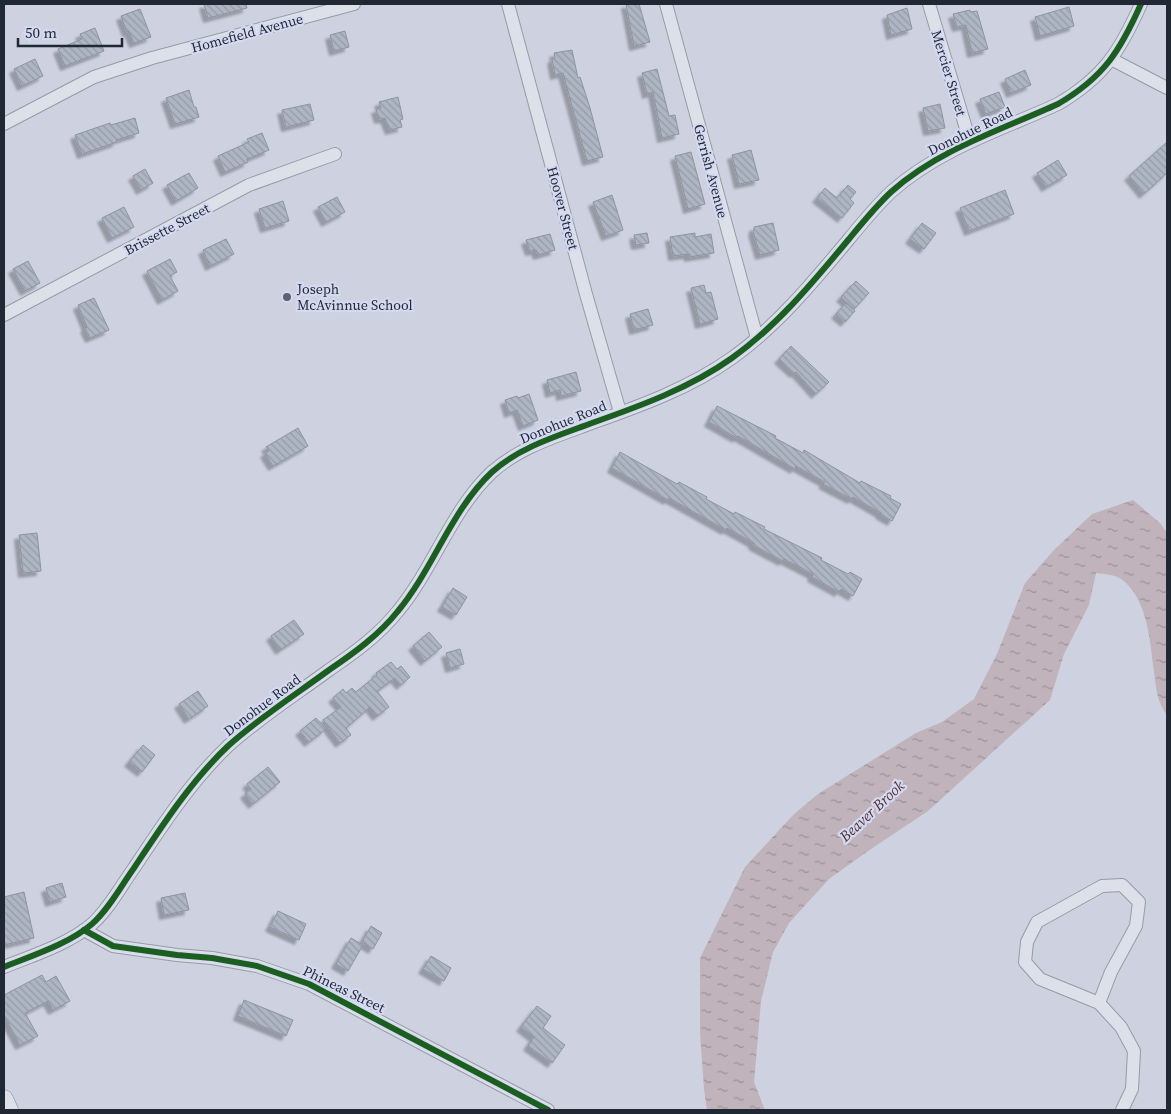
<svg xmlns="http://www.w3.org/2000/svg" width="1171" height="1114" font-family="'Source Serif 4',serif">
	<defs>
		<pattern id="water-ripples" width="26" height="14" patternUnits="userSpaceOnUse" patternTransform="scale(1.25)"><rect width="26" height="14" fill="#c1b3bb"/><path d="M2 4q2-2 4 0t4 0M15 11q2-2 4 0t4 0" fill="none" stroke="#9c9299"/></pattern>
		<pattern id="building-back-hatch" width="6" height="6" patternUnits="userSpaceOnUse" patternTransform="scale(1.25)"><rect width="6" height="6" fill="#aeb6c3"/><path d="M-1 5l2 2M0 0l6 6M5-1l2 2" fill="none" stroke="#959ca8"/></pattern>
		<filter id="shadow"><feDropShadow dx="-4.5" dy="4.5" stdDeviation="1" flood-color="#0004"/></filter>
	</defs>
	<rect width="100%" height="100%" fill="#cdd1e0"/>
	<!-- water -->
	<path fill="url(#water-ripples)" d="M1133,500L1160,523L1167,533V715C1157,703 1156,687 1154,672C1150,642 1148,603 1125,582C1118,575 1106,574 1096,573L1089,605L1064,654L1050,700L928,811L868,851L829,879L789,923L773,952L761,1001L754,1082L765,1110H707L704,1089L700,1033V958L745,867L794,814L818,794L916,733L942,722L974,699L997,654L1025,583L1054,550L1092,514Z"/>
	<!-- building -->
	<g fill="url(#building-back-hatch)" stroke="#8d94a0" filter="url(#shadow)">
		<path d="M204,4H246L247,8L208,18Z"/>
		<path d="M626,4H639L650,42L634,46Z"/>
		<path d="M1069,7L1074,26L1040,36L1035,17Z"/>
		<path d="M907,8L912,29L891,35L887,15Z"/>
		<path d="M140,9L151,37L134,43L129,31L127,32L121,16Z"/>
		<path d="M970,10V12L977,11L988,49L972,53L966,25L957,27L953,14Z"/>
		<path d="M95,28L104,51L65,66L58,49L82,39L80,34Z"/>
		<path d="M345,31L349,47L334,51L330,35Z"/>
		<path d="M572,50L578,78L580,77L590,108L603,157L587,161L563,73L555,75L552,59L555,58L554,53Z"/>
		<path d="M35,59L43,76L22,86L14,69Z"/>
		<path d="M657,69L669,116L675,115L679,134L662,138L653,92L647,94L642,73Z"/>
		<path d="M1025,70L1031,85L1011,93L1005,79Z"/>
		<path d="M189,90L194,107H196L199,117L175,124L166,98Z"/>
		<path d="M999,92L1005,107L986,114L980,99Z"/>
		<path d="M398,97L403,119L400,120L402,127L390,130L385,118L379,119L376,109L381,108L379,102Z"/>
		<path d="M310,104L314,120L286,127L282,110Z"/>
		<path d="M940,104L945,128L928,131L923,108Z"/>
		<path d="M135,118L139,133L116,140L117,142L82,154L75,135L110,123L111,125Z"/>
		<path d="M262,133L269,150L247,159L248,162L225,172L218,156L249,142L247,139Z"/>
		<path d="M1167,142V173L1144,194L1129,176Z"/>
		<path d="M751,150L759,180L739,184L732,155Z"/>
		<path d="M691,152L705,204L688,209L675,156Z"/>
		<path d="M1058,160L1067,175L1046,187L1037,173Z"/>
		<path d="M145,169L153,183L141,190L133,176Z"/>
		<path d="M189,173L198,188L176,201L167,185Z"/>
		<path d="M848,185L856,192L850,199L854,203L842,218L817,198L825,188L837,198Z"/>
		<path d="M1005,190L1014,214L969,231L960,208Z"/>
		<path d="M612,195L623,230L606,236L593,202Z"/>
		<path d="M337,197L345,212L326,222L318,207Z"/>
		<path d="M283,201L289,221L265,228L259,209Z"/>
		<path d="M124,207L134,227L112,238L102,218Z"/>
		<path d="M773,223L779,250L760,255L753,231L754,230V227Z"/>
		<path d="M922,223L936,233L924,249L910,239Z"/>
		<path d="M647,233L649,243L636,245L634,235Z"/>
		<path d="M695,233V237L711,234L714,253L689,257L688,254L673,256L670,237Z"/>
		<path d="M550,234L555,250L538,255L536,250L530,251L526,240Z"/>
		<path d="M226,239L234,254L210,266L203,250Z"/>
		<path d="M170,259L177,272L170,276L178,291L162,300L147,271Z"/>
		<path d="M28,261L40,283L25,291L13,269Z"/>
		<path d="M856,281L869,293L854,309L841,297Z"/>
		<path d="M704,285L706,293L711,292L718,319L700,324L691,288Z"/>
		<path d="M94,298L109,330L90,338L85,328L87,327L78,305Z"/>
		<path d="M846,303L855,311L845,322L836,314Z"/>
		<path d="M648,309L653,325L634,330L630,314Z"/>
		<path d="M791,346L829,382L816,394L796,372L794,373L779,359Z"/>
		<path d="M576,372L581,391L561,396L560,390L550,393L547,380Z"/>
		<path d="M529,394L538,420L523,426L517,410L509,413L505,400L517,396L518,398Z"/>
		<path d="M717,406L776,436L775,438L803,453L804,450L860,483L861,481L891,496L890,498L901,504L892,521L880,514L881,513L853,497L852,499L823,484L825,482L796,466L795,469L738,436L737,438L709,422Z"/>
		<path d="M298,428L308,446L273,466L265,453L269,451L266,447Z"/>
		<path d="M620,452L677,484L679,482L707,497L706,499L734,514L735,512L765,527L764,529L822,558L821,560L848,574L850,572L862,579L853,596L841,589L839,592L812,577L813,574L784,559L783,561L753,545L754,543L727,528L726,530L669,498L668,500L612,468Z"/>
		<path d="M37,533L41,571L23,573L19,535Z"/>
		<path d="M453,588L467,597L456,615L442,607Z"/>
		<path d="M294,620L304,634L280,650L271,636Z"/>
		<path d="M429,632L442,647L425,661L413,646Z"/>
		<path d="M460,649L464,664L450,668L446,653Z"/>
		<path d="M391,662L397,669L401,666L410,677L401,685L395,678L377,691L389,707L377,716L370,707L346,728L351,735L340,743L323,720L341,707L333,698L343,689L346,693L352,688L356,692L377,675L376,673Z"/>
		<path d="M198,691L208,706L189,719L179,704Z"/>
		<path d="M316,718L326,729L309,742L300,731Z"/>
		<path d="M143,745L155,755L142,772L129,762Z"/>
		<path d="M268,767L280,782L253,804L245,794L251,789L247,784Z"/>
		<path d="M62,883L66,897L50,902L46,888Z"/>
		<path d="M24,892L34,938L4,945V897Z"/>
		<path d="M185,893L189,910L164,915L161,898Z"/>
		<path d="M278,911L306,924L299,940L270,927Z"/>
		<path d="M371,926L382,933L373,949L362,942Z"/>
		<path d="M351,938L363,945L348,971L336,964Z"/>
		<path d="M431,956L451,968L444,981L423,969Z"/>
		<path d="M42,975L46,982L56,976L70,1001L53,1010L48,1001L25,1013L38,1036L20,1045L4,1015V995Z"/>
		<path d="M244,1000L293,1020L286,1036L238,1016Z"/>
		<path d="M537,1006L551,1016L543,1028L565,1045L552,1063L528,1046L534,1037L521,1027Z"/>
	</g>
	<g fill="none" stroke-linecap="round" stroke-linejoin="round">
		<!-- street casing -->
		<g stroke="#969ba5" stroke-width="14">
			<g id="street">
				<path d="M508,4L586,294L620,412"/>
				<path d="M666,4L757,338"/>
				<path d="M929,4L970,142"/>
				<path d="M1111,59L1167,88"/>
				<path d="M4,124L94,77L152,58L354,4"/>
				<path d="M4,315L249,185L335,154"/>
				<path d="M84,930L113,946L177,955L212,958L257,966L309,984L548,1110"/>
				<path d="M4,967C31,956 69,944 92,924C109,909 121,886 134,868C162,826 191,781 228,746C259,718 295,695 329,670C354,653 379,635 398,611C433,569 452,509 492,472C520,447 557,436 592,423C640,406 690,388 732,358C777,326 814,281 849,239C863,222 876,206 891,192C939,149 1001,130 1058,104C1104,77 1120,51 1141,4"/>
				<path d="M1099,1003L1111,972L1136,926L1139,902L1122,885L1102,886L1037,922L1027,942L1025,962L1040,979L1099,1003L1121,1027L1134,1051L1132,1089L1122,1110"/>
			</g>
		</g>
		<!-- secondary casing -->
		<g stroke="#868a95" stroke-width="19">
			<path id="secondary" d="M4,1099L9,1110"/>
		</g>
		<!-- street -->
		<use href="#street" stroke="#dde0e9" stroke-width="12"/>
		<!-- secondary -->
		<use href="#secondary" stroke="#dde0e9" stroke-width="18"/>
		<!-- cycleway casing -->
		<g stroke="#d4d9f1" stroke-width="9">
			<g id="cycleway">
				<path d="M84,930L113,946L177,955L212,958L257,966L309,984L548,1110"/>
				<path d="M4,967C31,956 69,944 92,924C109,909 121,886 134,868C162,826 191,781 228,746C259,718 295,695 329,670C354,653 379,635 398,611C433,569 452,509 492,472C520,447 557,436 592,423C640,406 690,388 732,358C777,326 814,281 849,239C863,222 876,206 891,192C939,149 1001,130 1058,104C1104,77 1120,51 1141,4"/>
			</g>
		</g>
		<!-- cycleway -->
		<use href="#cycleway" stroke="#1b5e20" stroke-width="6"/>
	</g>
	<!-- markers -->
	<circle fill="#5c6370" stroke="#d4d9f1" stroke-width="2" cx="287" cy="297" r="5"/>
	<g text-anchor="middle" stroke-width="4.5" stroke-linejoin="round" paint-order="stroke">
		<!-- street labels -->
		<g font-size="14" fill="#1f2833" stroke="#d4d9f1">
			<text transform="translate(247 33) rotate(-15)" y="5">Homefield Avenue</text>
			<text transform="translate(949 73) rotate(73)" y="5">Mercier Street</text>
			<text transform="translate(970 131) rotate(-26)" y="5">Donohue Road</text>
			<text transform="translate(711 171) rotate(75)" y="5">Gerrish Avenue</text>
			<text transform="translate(563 208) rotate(75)" y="5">Hoover Street</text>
			<text transform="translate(167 229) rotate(-28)" y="5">Brissette Street</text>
			<text transform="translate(563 422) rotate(-22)" y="5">Donohue Road</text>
			<text transform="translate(262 705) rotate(-37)" y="5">Donohue Road</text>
			<text transform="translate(344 989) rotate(26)" y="5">Phineas Street</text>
		</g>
		<!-- poi labels -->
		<g font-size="14" fill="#1f2833" stroke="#d4d9f1" text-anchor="start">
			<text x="297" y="294">Joseph<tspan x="297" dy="16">McAvinnue School</tspan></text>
		</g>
		<!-- water labels -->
		<g font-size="15" font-style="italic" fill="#513130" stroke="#d4d9f1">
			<text transform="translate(872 811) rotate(-43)" y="5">Beaver Brook</text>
		</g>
	</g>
	<!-- border -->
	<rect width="1171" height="1114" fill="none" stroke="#1f2833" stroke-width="10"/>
	<!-- scale -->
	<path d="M18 38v8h104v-8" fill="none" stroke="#1f2833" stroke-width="2.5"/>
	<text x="25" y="38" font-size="15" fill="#1f2833" stroke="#d4d9f1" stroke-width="4" paint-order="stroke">50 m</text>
</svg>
